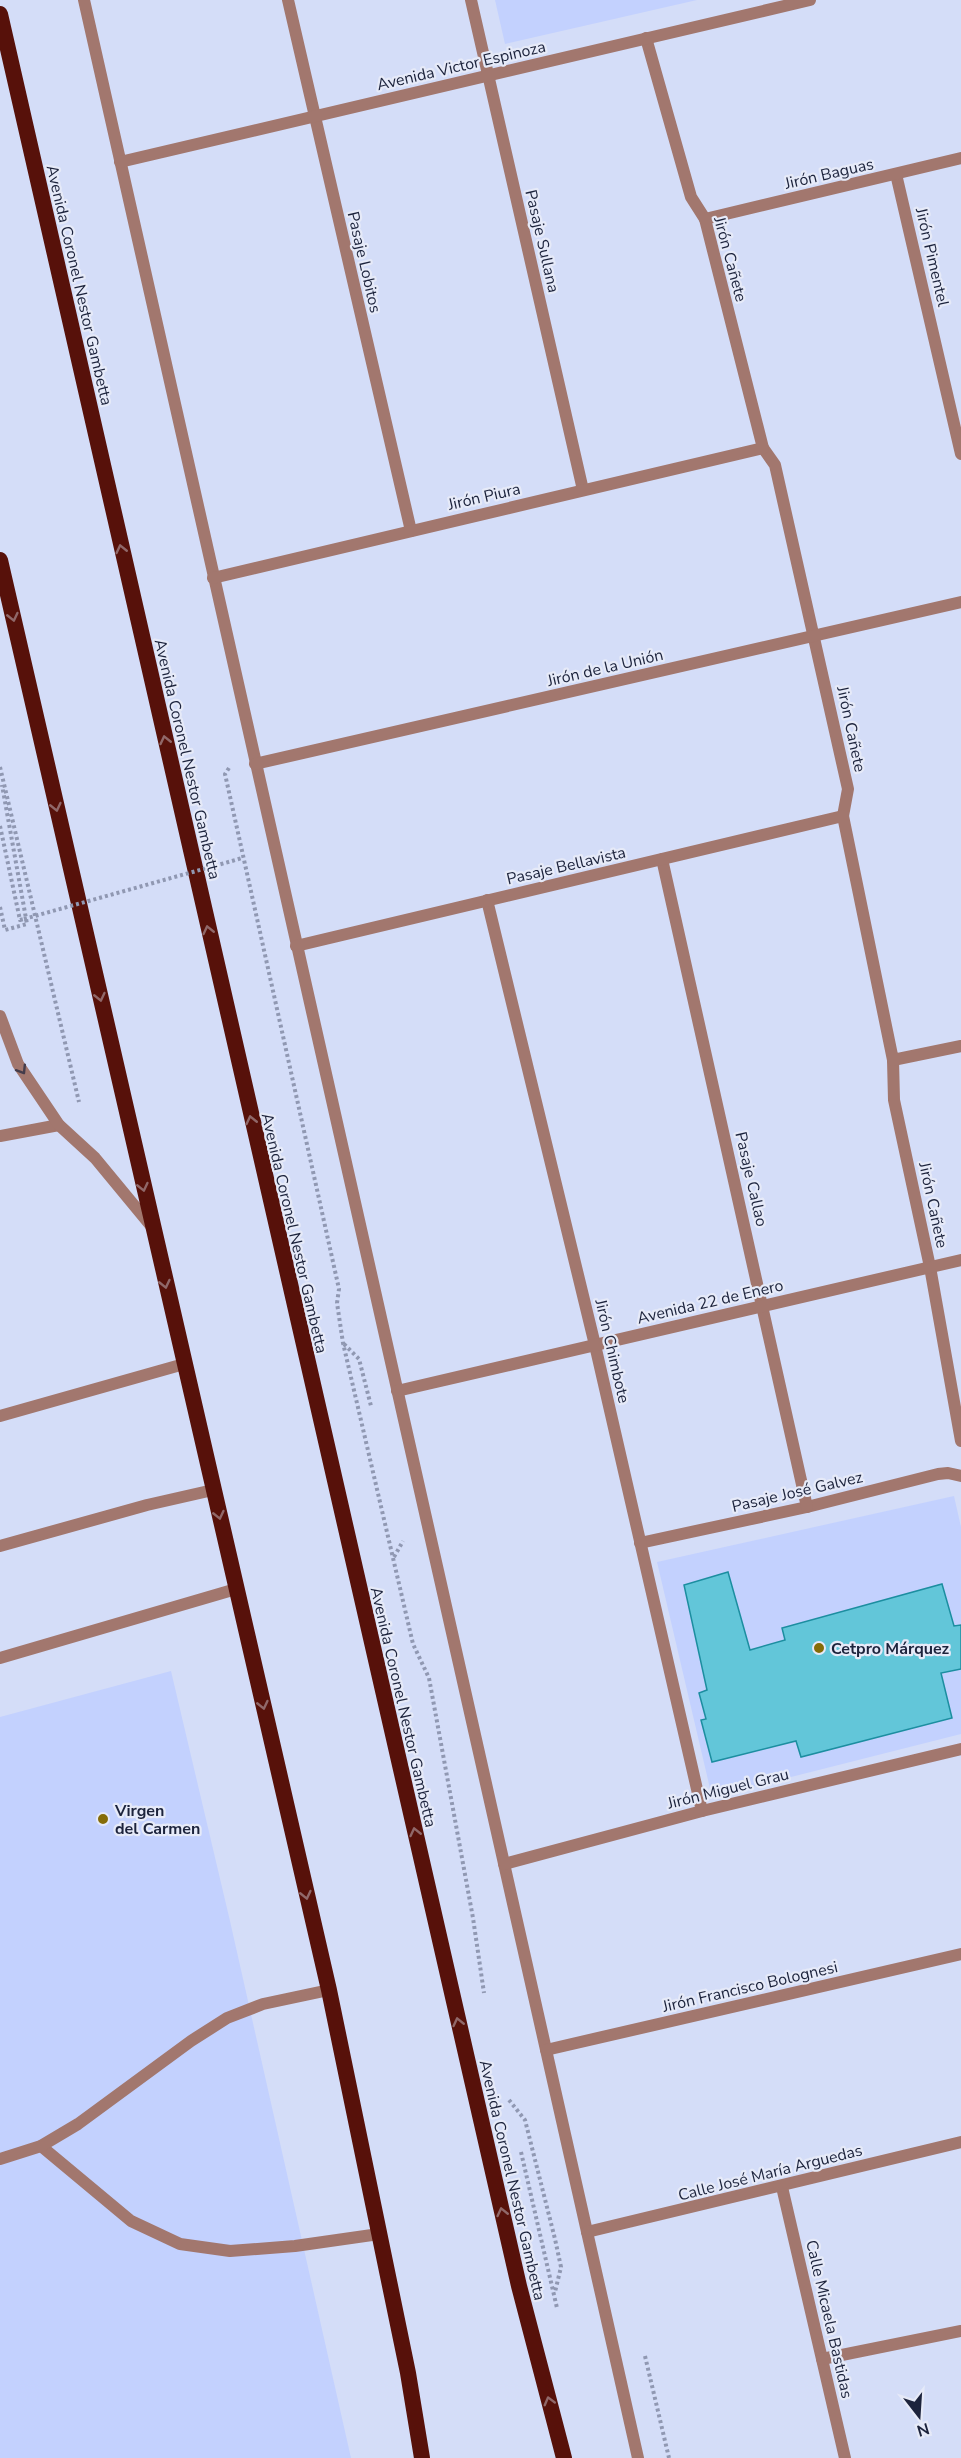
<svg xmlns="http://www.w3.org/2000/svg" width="961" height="2458" font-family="'Nunito Sans',sans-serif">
	<rect width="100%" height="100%" fill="#d4ddf8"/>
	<!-- built -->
	<g fill="#c3d1fe">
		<path d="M495,0H697L505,44Z"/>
		<path d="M954,1496L961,1527V1734L712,1797L657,1562Z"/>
		<path d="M171,1671L230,1921L351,2458H0V1717Z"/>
	</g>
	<!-- building -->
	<path fill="#62c6d9" stroke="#1c8ea0" stroke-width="1.5" d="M728,1572L750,1650L785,1640L782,1628L942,1584L954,1626L961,1625V1669L941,1673L952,1718L801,1757L796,1741L712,1762L701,1720L706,1719L699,1693L707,1690L684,1585Z"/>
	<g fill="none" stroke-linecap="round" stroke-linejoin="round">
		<!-- path -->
		<g stroke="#9098b2" stroke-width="4" stroke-dasharray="3 3" stroke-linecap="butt">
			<path d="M0,767L79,1102"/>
			<path d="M229,768L225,774L339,1289L337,1303L343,1343L413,1644L429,1678L473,1918L484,1993"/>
			<path d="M0,826L20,920L24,919"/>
			<path d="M232,861L242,858"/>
			<path d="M0,907L5,930L27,924L2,785"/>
			<path d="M344,1344L359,1359L371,1406"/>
			<path d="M394,1557L403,1541"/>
			<path d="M509,2100L525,2120L555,2239L561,2267L555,2292"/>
			<path d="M521,2152L557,2308"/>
			<path d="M645,2356L669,2458"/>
		</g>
		<!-- service -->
		<g stroke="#a2776e" stroke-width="12">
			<path d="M0,1136L59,1125"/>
			<path d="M0,1416L184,1364"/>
			<path d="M0,1546L147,1505L213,1490"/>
			<path d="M0,1658L236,1589"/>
			<path d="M41,2146L131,2221L180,2244L230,2251L295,2246L379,2234"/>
			<path d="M0,2159L41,2146L78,2124L191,2041L227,2018L263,2004L329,1990"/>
		</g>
		<!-- pedestrian -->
		<g stroke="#a2776e" stroke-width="12">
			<path d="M646,38L691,197L705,219"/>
			<path d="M763,448L775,465L848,789L843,816"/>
			<path d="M893,1060L894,1100L930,1267L961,1441"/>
			<path d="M640,1543L807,1507L938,1474L948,1473L961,1476"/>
			<path d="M782,2187L845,2458"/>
			<path d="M822,2359L961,2331"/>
		</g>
		<!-- minor -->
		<g stroke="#a2776e" stroke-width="12">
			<path d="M84,0L638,2458"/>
			<path d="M288,0L411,531"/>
			<path d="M471,0L583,490"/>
			<path d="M120,162L810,0"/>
			<path d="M896,174L961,454"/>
			<path d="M213,578L763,448L705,219L961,158"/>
			<path d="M255,764L961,602"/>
			<path d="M662,859L807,1507"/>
			<path d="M487,900L595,1345L702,1811"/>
			<path d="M296,946L843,816L893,1060L961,1046"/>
			<path d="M397,1391L961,1260"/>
			<path d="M504,1864L702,1811L961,1749"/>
			<path d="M546,2050L961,1954"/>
			<path d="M587,2232L961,2142"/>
		</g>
		<!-- tertiary -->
		<path stroke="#a2776e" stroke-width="12" d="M0,1016L18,1064L59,1125L95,1158L152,1227"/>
		<!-- trunk -->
		<g stroke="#57110a" stroke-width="16">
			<path d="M0,14L519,2286L564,2458"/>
			<path d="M0,560L329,1990L408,2373L422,2458"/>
		</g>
		<!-- path-bridge -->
		<path stroke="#9098b2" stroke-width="4" stroke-dasharray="3 3" stroke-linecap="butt" d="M24,919L232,861"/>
	</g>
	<!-- one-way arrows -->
	<defs><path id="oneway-chevron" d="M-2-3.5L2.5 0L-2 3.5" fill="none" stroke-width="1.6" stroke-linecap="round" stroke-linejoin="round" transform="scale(1.5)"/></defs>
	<g stroke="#906869">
		<use href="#oneway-chevron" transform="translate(121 549) rotate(-103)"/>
		<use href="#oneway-chevron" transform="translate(13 617) rotate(77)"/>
		<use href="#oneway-chevron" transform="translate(165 740) rotate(-103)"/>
		<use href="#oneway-chevron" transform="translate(56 807) rotate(77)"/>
		<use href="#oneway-chevron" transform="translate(208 930) rotate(-103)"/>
		<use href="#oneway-chevron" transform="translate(100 997) rotate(77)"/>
		<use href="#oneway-chevron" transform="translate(251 1120) rotate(-103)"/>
		<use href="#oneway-chevron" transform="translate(143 1187) rotate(77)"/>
		<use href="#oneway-chevron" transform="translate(165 1284) rotate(77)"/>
		<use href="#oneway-chevron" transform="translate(219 1515) rotate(77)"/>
		<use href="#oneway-chevron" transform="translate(263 1705) rotate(77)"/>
		<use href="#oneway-chevron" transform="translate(415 1832) rotate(-103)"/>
		<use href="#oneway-chevron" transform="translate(306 1895) rotate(77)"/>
		<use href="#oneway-chevron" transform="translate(458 2022) rotate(-103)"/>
		<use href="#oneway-chevron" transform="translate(502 2212) rotate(-103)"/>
		<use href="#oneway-chevron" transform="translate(549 2401) rotate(-105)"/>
	</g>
	<use stroke="#443c4b" href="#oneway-chevron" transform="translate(22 1070) rotate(58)"/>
	<!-- markers -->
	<g fill="#856c08" stroke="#e6eaf8" stroke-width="2">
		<circle cx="819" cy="1648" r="6"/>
		<circle cx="103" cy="1819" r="6"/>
	</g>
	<g text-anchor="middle" stroke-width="4.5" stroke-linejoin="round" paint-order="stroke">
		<!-- street labels -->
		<g font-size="16" fill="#1c233c" stroke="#e6eaf8">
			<text transform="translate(461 65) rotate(-13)" y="6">Avenida Victor Espinoza</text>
			<text transform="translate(829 173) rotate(-13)" y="6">Jirón Baguas</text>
			<text transform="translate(543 241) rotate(77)" y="6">Pasaje Sullana</text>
			<text transform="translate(933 257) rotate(77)" y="6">Jirón Pimentel</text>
			<text transform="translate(731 259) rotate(75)" y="6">Jirón Cañete</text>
			<text transform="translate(365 262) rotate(77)" y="6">Pasaje Lobitos</text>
			<text transform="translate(80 285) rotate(77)" y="6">Avenida Coronel Nestor Gambetta</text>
			<text transform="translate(484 496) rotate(-13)" y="6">Jirón Piura</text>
			<text transform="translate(605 667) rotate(-13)" y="6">Jirón de la Unión</text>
			<text transform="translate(852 729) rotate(78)" y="6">Jirón Cañete</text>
			<text transform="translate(188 759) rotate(77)" y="6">Avenida Coronel Nestor Gambetta</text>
			<text transform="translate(566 865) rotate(-13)" y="6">Pasaje Bellavista</text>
			<text transform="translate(752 1179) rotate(77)" y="6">Pasaje Callao</text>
			<text transform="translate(934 1205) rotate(78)" y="6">Jirón Cañete</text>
			<text transform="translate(295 1233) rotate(77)" y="6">Avenida Coronel Nestor Gambetta</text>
			<text transform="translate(710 1301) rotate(-13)" y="6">Avenida 22 de Enero</text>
			<text transform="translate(613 1351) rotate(77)" y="6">Jirón Chimbote</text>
			<text transform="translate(797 1491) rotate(-13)" y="6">Pasaje José Galvez</text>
			<text transform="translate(404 1707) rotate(77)" y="6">Avenida Coronel Nestor Gambetta</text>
			<text transform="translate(728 1788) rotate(-14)" y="6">Jirón Miguel Grau</text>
			<text transform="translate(750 1986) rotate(-13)" y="6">Jirón Francisco Bolognesi</text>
			<text transform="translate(770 2172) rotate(-14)" y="6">Calle José María Arguedas</text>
			<text transform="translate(513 2180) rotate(77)" y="6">Avenida Coronel Nestor Gambetta</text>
			<text transform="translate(830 2319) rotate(77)" y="6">Calle Micaela Bastidas</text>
		</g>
		<!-- poi labels -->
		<g font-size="16" font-weight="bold" fill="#1c233c" stroke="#e6eaf8" text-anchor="start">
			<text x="831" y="1654">Cetpro Márquez</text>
			<text x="115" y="1816">Virgen<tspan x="115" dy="18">del Carmen</tspan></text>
		</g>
	</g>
	<!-- north arrow -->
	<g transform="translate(919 2416) rotate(163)" stroke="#e6eaf8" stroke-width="4.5" paint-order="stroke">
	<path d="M0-4.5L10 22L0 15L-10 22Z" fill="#1c233c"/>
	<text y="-9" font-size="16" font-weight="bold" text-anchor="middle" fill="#1c233c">N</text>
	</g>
</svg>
